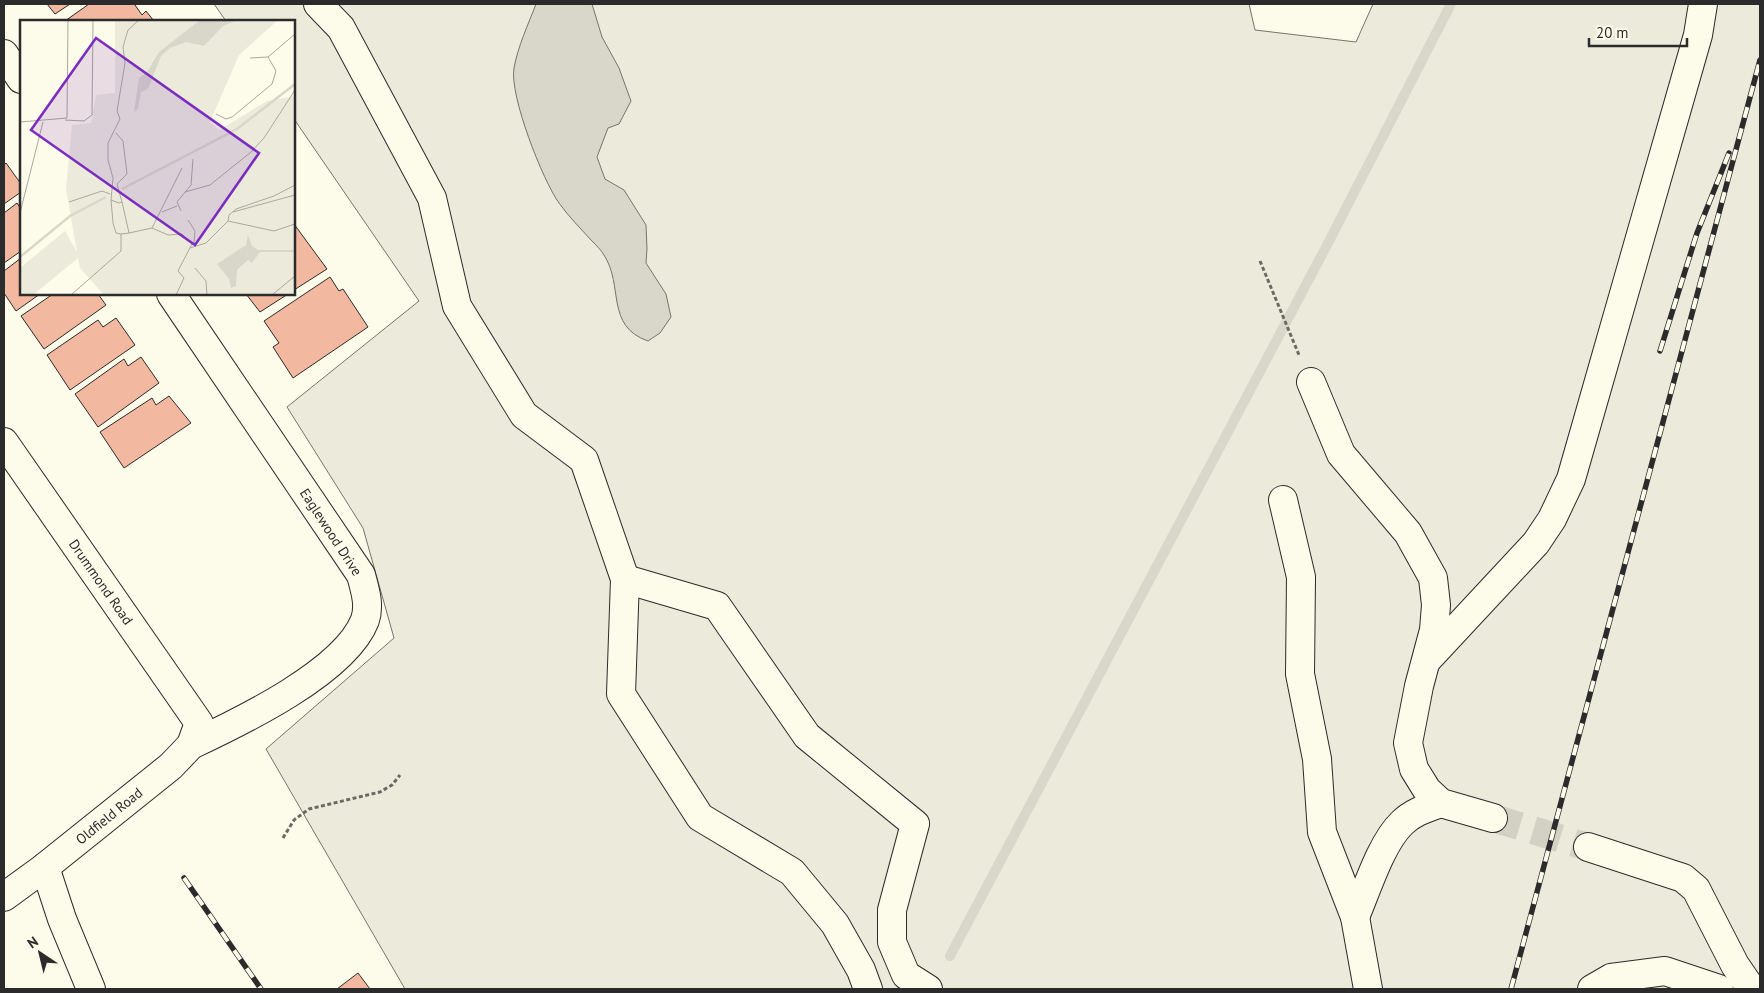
<svg xmlns="http://www.w3.org/2000/svg" width="1764" height="993" font-family="'PT Sans',sans-serif">
	<rect width="100%" height="100%" fill="#fdfbea"/>
	<!-- green -->
	<path fill="#ecebdb" stroke="#74746e" d="M214,4H1249L1255,30L1356,42L1373,4H1760V989H405L266,749L394,638L363,528L287,407L419,301L294,119V21H226Z"/>
	<!-- water -->
	<path fill="#d8d7c9" stroke="#74746e" d="M536,4H592L602,37L619,68L631,101L619,124L608,128L597,157L605,179L624,190L646,225L647,249L646,263L666,294L671,317L660,333L648,341C605,326 624,286 604,255C601,250 596,245 592,241C581,229 569,217 559,203C543,181 509,95 514,68C518,46 528,25 536,4Z"/>
	<g fill="none" stroke-linecap="round" stroke-linejoin="round">
		<!-- stream -->
		<path stroke="#d8d7c9" stroke-width="10" d="M950,956L1326,247L1451,4"/>
	</g>
	<!-- building -->
	<g fill="#f2b8a0" stroke="#2b2b2b">
		<path d="M47,4H70L55,14Z"/>
		<path d="M89,4H137L135,5L142,15L146,11L154,21H65Z"/>
		<path d="M6,163L21,184V192L4,204V165Z"/>
		<path d="M17,203L21,209V251L4,263V213Z"/>
		<path d="M294,224L327,269L294,290Z"/>
		<path d="M21,258V294H40L16,311L4,293V271Z"/>
		<path d="M330,277L339,291L343,289L368,327L293,378L273,347L279,343L264,321Z"/>
		<path d="M53,294H98L106,305L44,349L21,316Z"/>
		<path d="M246,294H288L260,312Z"/>
		<path d="M116,318L135,345L70,390L47,355L98,320L103,327Z"/>
		<path d="M141,357L159,383L98,427L75,394L124,359L128,366Z"/>
		<path d="M169,396L191,423L124,468L100,432L152,398L156,405Z"/>
		<path d="M358,973L370,989H337Z"/>
	</g>
	<g fill="none" stroke-linecap="round" stroke-linejoin="round">
		<!-- minor-tunnel -->
		<path stroke="#d3d1c4" stroke-width="28" stroke-dasharray="28 14" stroke-linecap="butt" d="M1493,818L1588,847"/>
		<!-- minor casing -->
		<g stroke="#2b2b2b" stroke-width="30">
			<g id="minor">
				<path d="M318,4L341,28L432,198L457,306L524,415L584,460L625,579L621,694L700,817L792,872L835,924L861,970L868,989"/>
				<path d="M4,54L21,79"/>
				<path d="M171,294L361,575C365,590 370,605 365,620C345,672 240,722 191,745"/>
				<path d="M1311,382L1341,454L1408,533L1433,578L1436,605L1434,630L1419,686L1408,743L1414,769L1427,790L1441,803L1493,818"/>
				<path d="M4,442L199,723L191,745L171,766L45,867L4,897"/>
				<path d="M1283,500L1301,577L1300,674L1317,759L1322,832L1355,917L1368,989"/>
				<path d="M625,579L717,606L807,736L915,824L892,910V942L906,975L928,989"/>
				<path d="M1427,660L1536,543L1552,519L1571,479L1698,35L1703,4"/>
				<path d="M1588,847L1683,878L1696,889L1735,965L1748,984"/>
				<path d="M45,867L62,919L91,989"/>
				<path d="M1355,917C1367,889 1381,843 1402,823C1413,812 1427,808 1441,803"/>
				<path d="M1592,989L1611,978L1665,971L1719,989"/>
			</g>
		</g>
		<!-- path -->
		<g stroke="#6a6964" stroke-width="3" stroke-dasharray="4 2.5" stroke-linecap="butt">
			<path d="M1260,261L1299,355"/>
			<path d="M283,838L294,820L309,809L380,792L392,785L400,775"/>
		</g>
		<!-- minor -->
		<use href="#minor" stroke="#fdfbea" stroke-width="28"/>
		<!-- rail casing -->
		<g stroke="#2b2b2b" stroke-width="5.5">
			<g id="rail">
				<path d="M1660,351L1697,233L1729,153"/>
				<path d="M184,878L261,989"/>
				<path d="M1511,989L1760,60"/>
			</g>
		</g>
		<!-- rail -->
		<use href="#rail" stroke="#fdfbea" stroke-width="4" stroke-dasharray="11" stroke-linecap="butt"/>
	</g>
	<g text-anchor="middle" stroke-width="4" stroke-linejoin="round" paint-order="stroke">
		<!-- street labels -->
		<g font-size="14" fill="#2b2b2b" stroke="#fdfbea">
			<text transform="translate(331 532) rotate(57)" y="5">Eaglewood Drive</text>
			<text transform="translate(101 582) rotate(55)" y="5">Drummond Road</text>
			<text transform="translate(109 816) rotate(-39)" y="5">Oldfield Road</text>
		</g>
	</g>
	<!-- overview -->
	<g transform="translate(20 20)">
		<rect width="275" height="275" fill="#fdfbea"/>
		<path d="M95,0H258L219,35L190,102L199,110L247,81L275,76V275H84L60,248L58,238L13,275H0V248L45,211L57,232L46,169L52,105L71,103L76,75L95,73Z" fill="#ecebdb"/>
		<path d="M180,0H217L203,6L184,26L166,22L150,28L141,36L128,69L121,72L118,89L114,92L119,58L127,52L139,32ZM228,215L232,226L238,230H274L275,232H240L232,243L228,240L217,250L216,266L211,268L209,259L197,244L226,225Z" fill="#d8d7c9"/>
		<path fill="none" stroke="#d8d7c9" stroke-width="2.5" d="M102,169L217,109L275,64M0,237L50,196L86,177"/>
		<path fill="none" stroke="#a9a89e" stroke-width="1" d="M248,37L275,14M196,94L206,99L212,97L252,64L256,51L248,37L230,38M45,100L64,101L72,95L73,0M0,102L47,98L48,0M96,113L103,121L107,154L97,164L102,182L99,183L91,180L93,158L88,140V123L100,99L97,91L105,43L103,27L108,10L119,0M165,172L190,165L231,132L244,118L275,70M91,180L93,203L96,213L101,214M49,182L82,171L90,174M161,191L157,182L171,165L173,139M142,192L157,186M213,192L275,175M0,193L23,102M168,200L175,211L174,223M208,201L254,211L275,204M132,208L148,215L162,214L172,224L160,247L158,251L164,258L156,275M109,213L132,208L162,148M170,228L186,223L208,201L209,195L216,189L254,176L275,165M175,248L186,261L187,275M51,275L101,231V214L109,213L102,182M252,275L275,256"/>
		<path fill="#7b2cbf" fill-opacity="0.15" stroke="#7b2cbf" stroke-width="2.5" d="M76,18L239,133L175,225L11,110Z"/>
		<rect width="275" height="275" fill="none" stroke="#2b2b2b" stroke-width="2.5"/>
	</g>
	<!-- border -->
	<rect width="1764" height="993" fill="none" stroke="#2b2b2b" stroke-width="10"/>
	<!-- north arrow -->
	<g transform="translate(40 953) rotate(325)" stroke="#fdfbea" stroke-width="4" paint-order="stroke">
	<path d="M0-4L9 19L0 12L-9 19Z" fill="#2b2b2b"/>
	<text y="-8" font-size="14" font-weight="bold" text-anchor="middle" fill="#2b2b2b">N</text>
	</g>
	<!-- scale -->
	<path d="M1589 38v8h98v-8" fill="none" stroke="#2b2b2b" stroke-width="2.5"/>
	<text x="1596" y="38" font-size="15" fill="#2b2b2b" stroke="#fdfbea" stroke-width="4" paint-order="stroke">20 m</text>
</svg>
